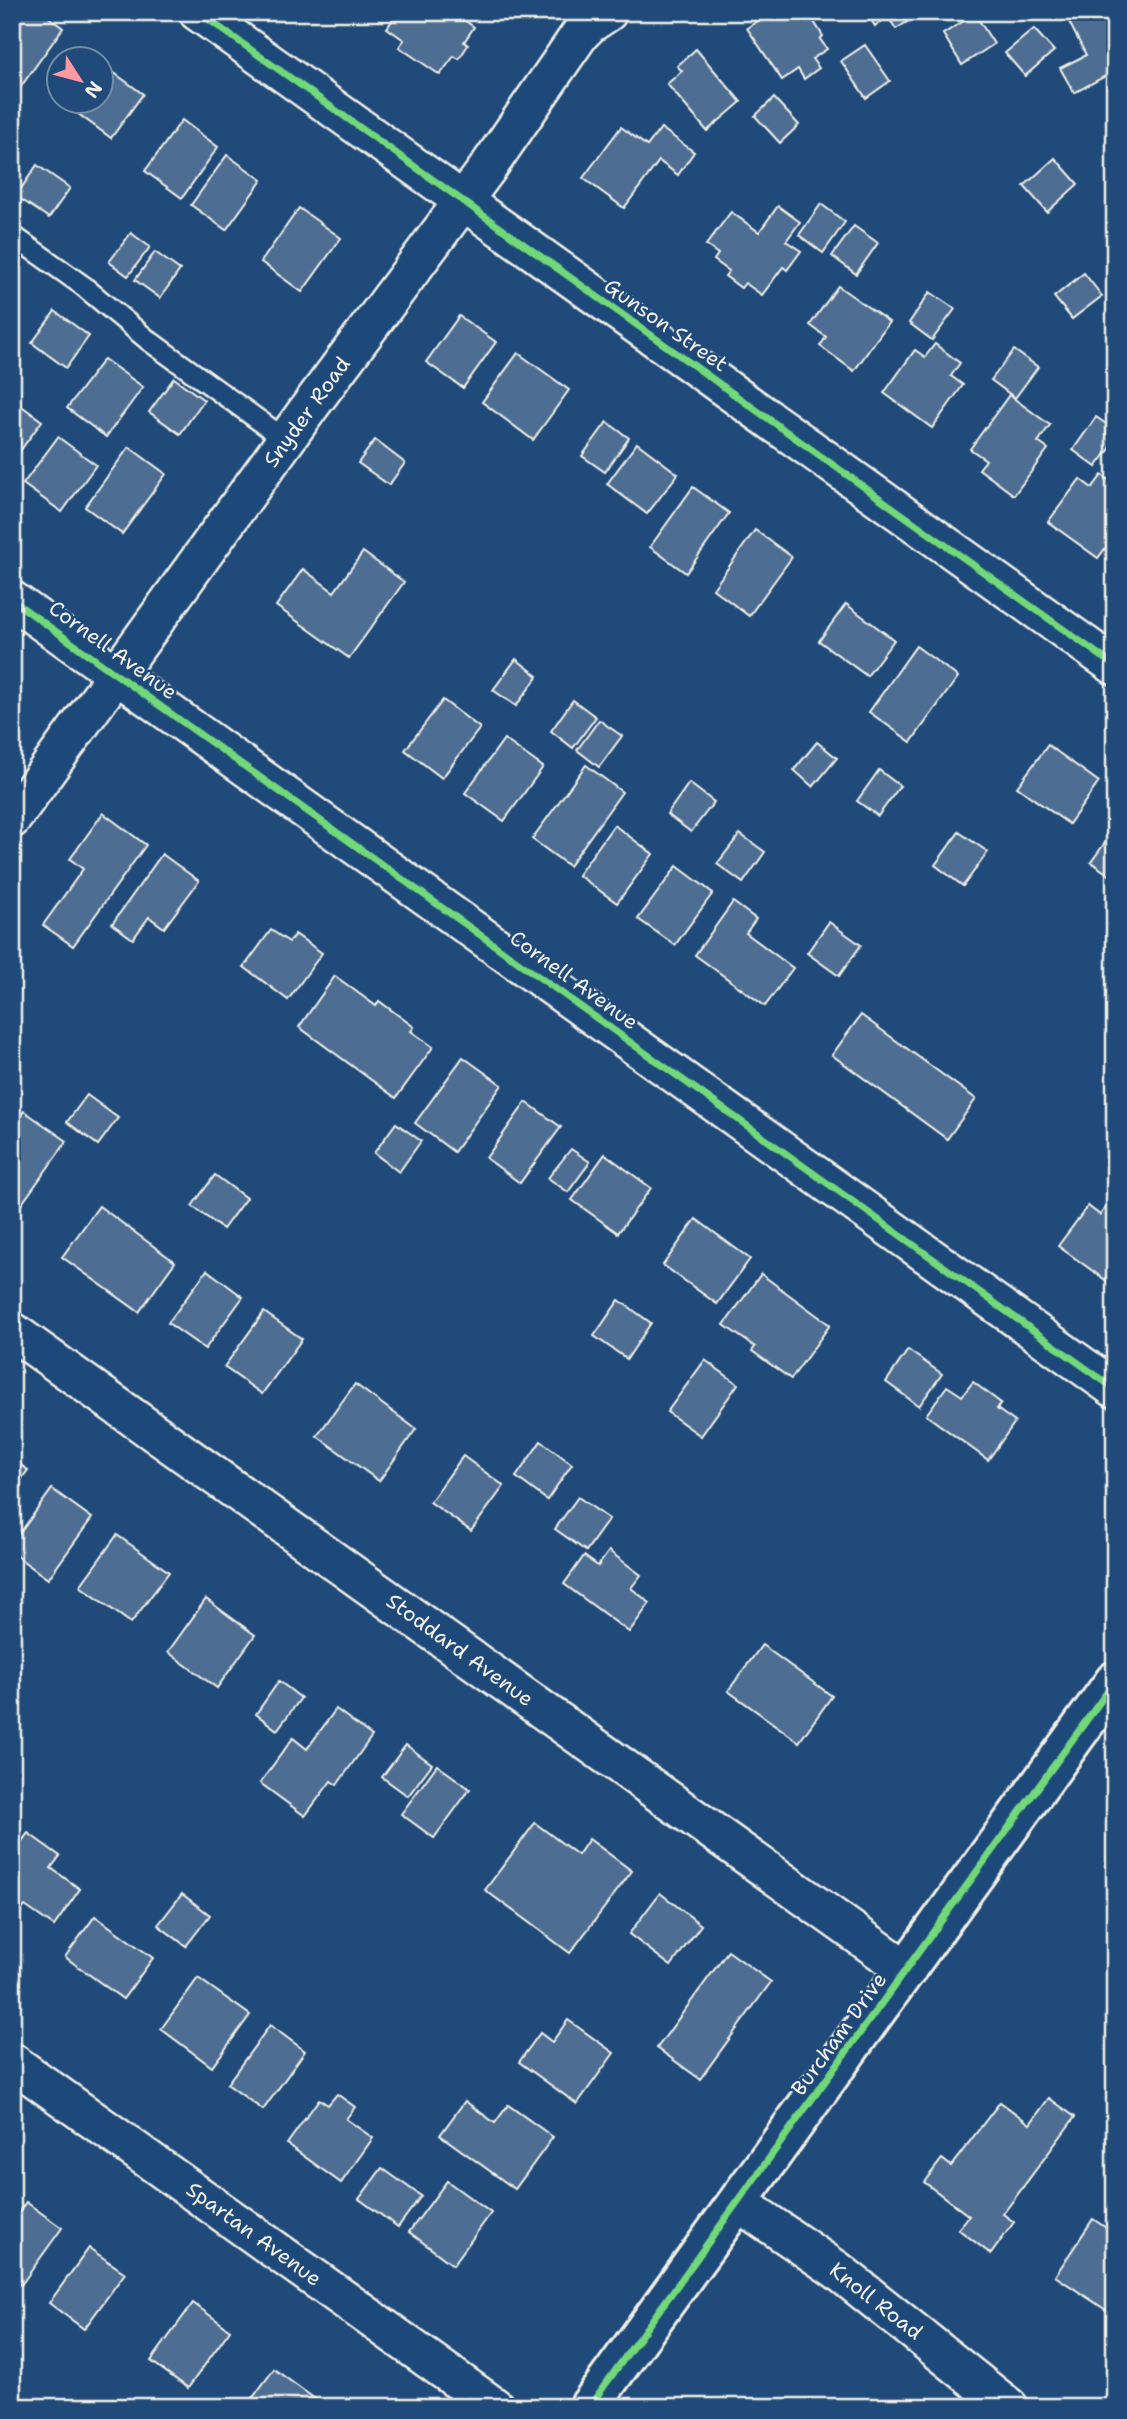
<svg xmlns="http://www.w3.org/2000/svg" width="1127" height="2419" font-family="'Shantell Sans',sans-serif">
	<rect width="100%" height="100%" fill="#1f4a7a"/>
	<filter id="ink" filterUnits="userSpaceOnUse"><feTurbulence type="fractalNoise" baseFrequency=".0143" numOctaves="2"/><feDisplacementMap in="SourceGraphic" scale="14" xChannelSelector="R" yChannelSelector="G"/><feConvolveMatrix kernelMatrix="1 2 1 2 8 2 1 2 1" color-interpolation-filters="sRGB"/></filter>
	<g filter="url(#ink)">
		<!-- building -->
		<g fill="#4d6e92" stroke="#f4f1e8" stroke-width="2">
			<path d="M12,12H42L63,28L17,92L12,89Z"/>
			<path d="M398,12H453L474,27L464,42L468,45L459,59L454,56L440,75L399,47L404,40L387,28Z"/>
			<path d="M771,12H808L823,36L820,39L827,49L812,59L819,68L804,79L798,69L782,80L747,28Z"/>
			<path d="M866,12H923L896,29L888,17L875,26Z"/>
			<path d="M1087,12H1115V71L1074,93L1060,68L1086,55L1069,22Z"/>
			<path d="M975,14L994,44L962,65L943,34Z"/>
			<path d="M1034,29L1054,51L1025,76L1005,53Z"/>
			<path d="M865,45L890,81L866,98L841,61Z"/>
			<path d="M696,49L741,102L707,131L667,84L682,71L677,66Z"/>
			<path d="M102,64L143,94L111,138L62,102H102Z"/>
			<path d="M774,98L799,125L780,143L755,116Z"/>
			<path d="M182,120L218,147L182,198L145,171Z"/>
			<path d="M621,127L647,146L661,128L694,152L678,175L659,161L624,208L583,178Z"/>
			<path d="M227,155L262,180L226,230L191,205Z"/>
			<path d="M1055,158L1078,184L1047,212L1024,186Z"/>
			<path d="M37,165L70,188L49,218L16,196Z"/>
			<path d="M821,204L845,222L823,253L799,235Z"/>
			<path d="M778,206L800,222L786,241L801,251L787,270L783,267L762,295L745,283L741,288L725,276L729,271L714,260L718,254L706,245L731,212L759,232Z"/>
			<path d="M299,208L341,238L302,292L261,262Z"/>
			<path d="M854,226L878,243L856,274L832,256Z"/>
			<path d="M131,233L150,247L128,276L109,262Z"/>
			<path d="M155,252L180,270L160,298L135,280Z"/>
			<path d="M1084,273L1102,296L1072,319L1054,297Z"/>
			<path d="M838,286L889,322L854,371L820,346L826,337L810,325Z"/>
			<path d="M930,292L955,309L932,340L909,323Z"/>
			<path d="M55,311L89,336L66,368L32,343Z"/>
			<path d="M459,316L496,342L463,388L426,362Z"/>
			<path d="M935,344L960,363L951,376L963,385L932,428L884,393L915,350L925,357Z"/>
			<path d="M1014,350L1038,367L1015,398L991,380Z"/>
			<path d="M518,353L569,390L533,440L482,402Z"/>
			<path d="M104,359L143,387L106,437L67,408Z"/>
			<path d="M174,378L204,400L180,434L149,412Z"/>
			<path d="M1009,395L1050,425L1038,442L1048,449L1014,495L979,469L986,460L970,449Z"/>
			<path d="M12,399L42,421L12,462Z"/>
			<path d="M1096,417L1115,430V442L1096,467L1073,450Z"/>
			<path d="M607,422L629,438L605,472L582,456Z"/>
			<path d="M58,437L96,465L62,512L23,484Z"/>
			<path d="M375,440L405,463L389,485L358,463Z"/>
			<path d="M637,443L678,474L647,514L607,484Z"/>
			<path d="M129,447L166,474L122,534L85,507Z"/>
			<path d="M1102,475L1115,484V497L1111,502L1115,505V535L1098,558L1048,522L1080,479L1092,488Z"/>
			<path d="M693,487L729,513L686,573L650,547Z"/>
			<path d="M755,530L792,557L749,616L713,589Z"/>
			<path d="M363,552L404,582L349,658L276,606L303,569L334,592Z"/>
			<path d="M846,604L894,640L867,676L819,641Z"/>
			<path d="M916,646L958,677L911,742L869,712Z"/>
			<path d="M516,659L538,676L516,706L493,690Z"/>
			<path d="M443,700L480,728L442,778L405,750Z"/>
			<path d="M573,700L596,717L573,748L551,731Z"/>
			<path d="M599,720L622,736L599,767L577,750Z"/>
			<path d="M504,739L543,767L504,821L465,793Z"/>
			<path d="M817,742L837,758L813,787L794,770Z"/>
			<path d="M1048,745L1099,782L1069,824L1017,787Z"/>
			<path d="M586,765L622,792L569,866L532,839Z"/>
			<path d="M879,770L900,786L878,816L857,801Z"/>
			<path d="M689,783L714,802L691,832L667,814Z"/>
			<path d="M103,813L146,845L73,946L43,925L83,869L70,859Z"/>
			<path d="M614,825L653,854L617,903L578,875Z"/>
			<path d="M1115,829V879L1091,862Z"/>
			<path d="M959,832L988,852L963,886L935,865Z"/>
			<path d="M740,834L765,852L743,883L717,864Z"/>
			<path d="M162,854L199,881L164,928L149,917L133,939L112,924Z"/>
			<path d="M677,866L713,893L675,945L638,919Z"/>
			<path d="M733,902L756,919L746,933L793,968L765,1006L695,955Z"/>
			<path d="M829,922L861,945L839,976L807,953Z"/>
			<path d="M271,930L289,942L295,934L322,953L288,1000L244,967Z"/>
			<path d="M335,976L376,1006L379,1001L414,1027L411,1031L433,1047L396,1098L299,1027Z"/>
			<path d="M861,1015L976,1099L947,1139L832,1055Z"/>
			<path d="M463,1057L502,1085L454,1152L415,1123Z"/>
			<path d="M87,1095L118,1118L98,1145L67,1122Z"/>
			<path d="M526,1102L561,1127L520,1183L486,1158Z"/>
			<path d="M24,1111L67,1141L13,1216L12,1127Z"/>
			<path d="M396,1123L421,1141L399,1172L374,1153Z"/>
			<path d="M571,1149L590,1162L568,1192L548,1178Z"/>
			<path d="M605,1154L651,1188L618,1233L572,1200Z"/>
			<path d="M215,1175L246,1198L223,1229L192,1206Z"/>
			<path d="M1115,1194V1287L1058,1246L1088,1206L1100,1215Z"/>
			<path d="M99,1206L175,1262L139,1312L62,1257Z"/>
			<path d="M696,1219L750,1259L717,1304L663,1265Z"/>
			<path d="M207,1270L243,1297L205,1349L168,1323Z"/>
			<path d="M761,1274L830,1325L791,1379L752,1351L755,1347L724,1325Z"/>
			<path d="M619,1300L651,1323L627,1359L594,1336Z"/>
			<path d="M264,1312L302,1339L262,1394L224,1367Z"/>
			<path d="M908,1350L942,1374L919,1406L886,1382Z"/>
			<path d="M705,1360L738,1384L701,1436L667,1412Z"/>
			<path d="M973,1382L1001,1403L997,1409L1015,1422L988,1460L926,1415L947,1386L962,1396Z"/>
			<path d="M355,1384L416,1429L379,1481L317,1436Z"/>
			<path d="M541,1441L572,1464L547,1500L516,1477Z"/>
			<path d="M463,1456L504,1486L471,1531L430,1502Z"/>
			<path d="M12,1459L28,1470L12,1492Z"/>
			<path d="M52,1489L92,1518L48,1579L12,1553V1544Z"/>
			<path d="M578,1497L609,1519L586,1551L555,1529Z"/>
			<path d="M117,1535L169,1572L131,1623L80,1586Z"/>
			<path d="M609,1551L641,1575L631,1588L650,1603L629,1632L564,1584L584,1556L598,1566Z"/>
			<path d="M206,1599L255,1635L217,1688L168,1652Z"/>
			<path d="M762,1645L832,1696L799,1742L728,1691Z"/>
			<path d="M279,1681L301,1698L277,1730L256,1714Z"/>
			<path d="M336,1709L372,1736L337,1785L331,1781L305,1816L260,1783L293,1738L307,1749Z"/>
			<path d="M406,1745L432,1764L408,1796L382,1777Z"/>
			<path d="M437,1765L470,1789L434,1838L401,1814Z"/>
			<path d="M535,1823L578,1855L589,1839L632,1871L570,1953L485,1890Z"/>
			<path d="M28,1833L60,1856L51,1868L80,1889L54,1926L25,1906L14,1921L12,1920V1855Z"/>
			<path d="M660,1893L701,1925L671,1966L629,1934Z"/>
			<path d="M182,1894L210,1915L186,1946L158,1925Z"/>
			<path d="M95,1916L153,1958L123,1999L65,1957Z"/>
			<path d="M728,1951L771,1982L700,2079L657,2048Z"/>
			<path d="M198,1978L250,2015L212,2067L161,2029Z"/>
			<path d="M568,2020L614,2053L577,2104L519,2062L540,2033L552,2042Z"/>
			<path d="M270,2025L305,2051L263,2110L227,2084Z"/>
			<path d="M337,2094L355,2107L346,2119L373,2138L341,2183L287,2144L319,2099L328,2105Z"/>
			<path d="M1049,2098L1075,2117L1003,2214L1014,2222L991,2254L958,2229L969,2216L924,2182L942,2159L951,2166L1000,2102L1030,2124Z"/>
			<path d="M465,2101L495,2123L508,2105L553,2137L515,2189L440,2135Z"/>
			<path d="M382,2168L421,2196L398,2227L359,2199Z"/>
			<path d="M447,2181L491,2213L453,2265L409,2232Z"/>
			<path d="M26,2202L62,2228L21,2285L12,2279V2221Z"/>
			<path d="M1093,2219L1115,2234V2316L1055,2276Z"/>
			<path d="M89,2248L125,2273L84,2329L49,2303Z"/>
			<path d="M193,2303L230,2330L188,2388L151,2361Z"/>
			<path d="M274,2369L326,2407H246Z"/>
		</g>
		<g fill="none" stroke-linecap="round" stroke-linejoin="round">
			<!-- service casing -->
			<g stroke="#f4f1e8" stroke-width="24">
				<path id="service" d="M12,235L82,285L148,340L286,440"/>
			</g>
			<!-- minor casing -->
			<g stroke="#f4f1e8" stroke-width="42">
				<g id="minor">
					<path d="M198,12L1115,666"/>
					<path d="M12,600L1115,1389"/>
					<path d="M12,819L311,405L487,169L580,34L590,24L608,12"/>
					<path d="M12,1331L907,1970"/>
					<path d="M12,2062L495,2407"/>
					<path d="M739,2203L837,2270L1009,2407"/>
				</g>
			</g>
			<!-- tertiary casing -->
			<g stroke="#f4f1e8" stroke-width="44">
				<path id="tertiary" d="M589,2407L1115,1681"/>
			</g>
			<!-- service -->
			<use href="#service" stroke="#1f4a7a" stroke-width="19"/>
			<!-- minor -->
			<use href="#minor" stroke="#1f4a7a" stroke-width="37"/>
			<!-- tertiary -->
			<use href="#tertiary" stroke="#1f4a7a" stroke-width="38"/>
			<!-- cycleway casing -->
			<g stroke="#1f4a7a" stroke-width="11">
				<g id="cycleway">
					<path d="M198,12L1115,666"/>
					<path d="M12,600L1115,1389"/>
					<path d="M589,2407L1115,1681"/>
				</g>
			</g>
			<!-- cycleway -->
			<use href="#cycleway" stroke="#71d979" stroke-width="7"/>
		</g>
	</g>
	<g text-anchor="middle" stroke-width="5" stroke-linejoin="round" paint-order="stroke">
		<!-- street labels -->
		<g font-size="21" fill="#f4f1e8" stroke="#1f4a7a">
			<text transform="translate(666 325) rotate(35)" y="7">Gunson Street</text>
			<text transform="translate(307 412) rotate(-54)" y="7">Snyder Road</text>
			<text transform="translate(113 650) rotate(36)" y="7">Cornell Avenue</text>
			<text transform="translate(574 980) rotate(36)" y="7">Cornell Avenue</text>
			<text transform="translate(460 1650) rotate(36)" y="7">Stoddard Avenue</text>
			<text transform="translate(839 2034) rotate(-54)" y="7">Burcham Drive</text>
			<text transform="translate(254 2234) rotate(36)" y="7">Spartan Avenue</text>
			<text transform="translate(876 2301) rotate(38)" y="7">Knoll Road</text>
		</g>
	</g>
	<!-- margin -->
	<rect width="1127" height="2419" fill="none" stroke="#1f4a7a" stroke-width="42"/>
	<rect x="21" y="21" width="1085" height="2377" fill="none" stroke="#f4f1e8" stroke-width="2.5" filter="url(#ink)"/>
	<!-- north arrow -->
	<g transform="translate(80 80) rotate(126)"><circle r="33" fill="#1f4a7a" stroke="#748da6" stroke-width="2"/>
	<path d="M0-5L12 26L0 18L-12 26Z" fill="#ff9aa2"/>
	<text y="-10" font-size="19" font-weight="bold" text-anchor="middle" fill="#f4f1e8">N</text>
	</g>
</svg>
